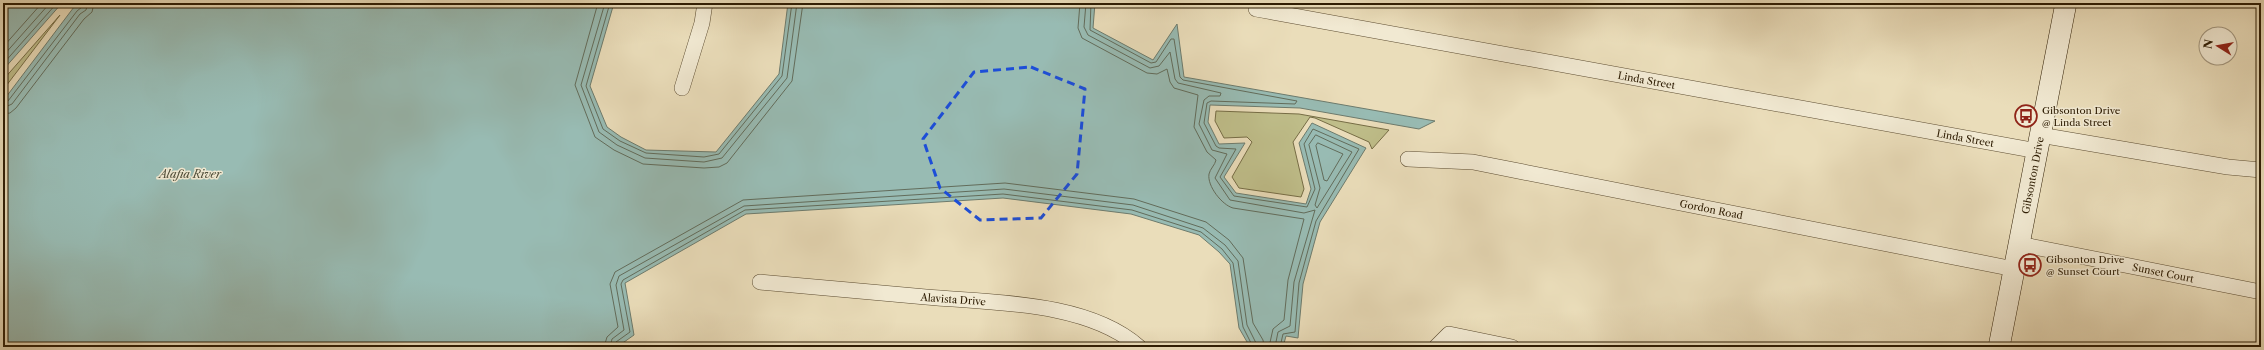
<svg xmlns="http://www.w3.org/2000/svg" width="2264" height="350" font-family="'Libre Caslon Text',serif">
	<rect width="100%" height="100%" fill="#eaddba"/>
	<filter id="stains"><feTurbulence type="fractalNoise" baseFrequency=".005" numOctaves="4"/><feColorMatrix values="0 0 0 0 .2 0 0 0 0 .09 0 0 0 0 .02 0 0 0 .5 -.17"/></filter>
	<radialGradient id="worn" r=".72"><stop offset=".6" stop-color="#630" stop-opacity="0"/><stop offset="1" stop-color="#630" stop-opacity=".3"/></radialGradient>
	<!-- green -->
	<g fill="#bfbe8a" stroke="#766d46">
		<path d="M60,15L3,90V80Z"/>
		<path d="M1216,111L1299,114L1389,130L1372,149L1369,142L1315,118L1310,117L1293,142L1304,189L1301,197L1239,188L1232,177L1252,142L1247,137L1224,138L1215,121Z"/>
	</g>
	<!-- water -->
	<g fill="#98bbb3" stroke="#6d7b6d">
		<path d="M3,3H62L3,70Z"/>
		<path d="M82,3H614L590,86L607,127L621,137L646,150L716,152L779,74L788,3H1095L1093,28L1153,60L1177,24L1184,77L1435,121L1419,129L1300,108L1210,105L1208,122L1219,144L1245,143L1224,177L1236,193L1306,204L1311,189L1299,143L1312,123L1366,148L1320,222L1303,284L1298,338L1286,336L1283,347H1250L1239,328L1230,264L1219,252L1199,235L1131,214L1003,198L746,214L625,283L634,335L617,347H3V101L74,7Z"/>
	</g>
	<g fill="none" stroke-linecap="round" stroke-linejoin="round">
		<!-- shore -->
		<g stroke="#626c5b" stroke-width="1">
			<path d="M598,3L575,85L595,137L614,150L643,164L704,168L719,167L727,163L792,81L803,3"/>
			<path d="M605,3L581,85L599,132L617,145L645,158L704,162L722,158L787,78L797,3"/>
			<path d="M610,3L586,86L603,129L620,141L646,153L704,157L719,154L782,76L792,3"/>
			<path d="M1080,3L1078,28L1082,38L1147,73L1157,74L1167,69L1170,82L1174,88L1198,95L1194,127L1207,152L1216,160C1215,165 1210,169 1209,174C1207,186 1222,205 1233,208L1304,219L1288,280L1284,320L1273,329L1269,347"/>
			<path d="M1086,3L1084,27L1088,35L1150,68L1159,66L1170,52L1175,79L1178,83L1221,93L1220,96H1209L1204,100L1199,124L1212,150L1227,154L1215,178L1230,200L1304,213L1315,210L1294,282L1290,326L1278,332L1275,347"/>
			<path d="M1091,3L1090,30L1151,63L1156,62L1171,39H1174L1180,77L1183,80L1297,101L1295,104L1211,101L1207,103L1204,123L1216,146L1219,148L1236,149L1220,177L1234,196L1307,207L1315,189L1304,144L1313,129L1359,149L1316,221L1299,283L1295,332L1283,334L1280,347"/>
			<path d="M3,47L42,3"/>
			<path d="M3,56L50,3"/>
			<path d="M3,64L57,3"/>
			<path d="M3,103L8,101L77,11L82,7L83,3"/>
			<path d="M3,108L12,104L80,14L86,10L88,3"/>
			<path d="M3,114L10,113L16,108L84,19L92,12L94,3"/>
			<path d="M1316,135L1352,152L1317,208L1315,205L1320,188L1309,145Z"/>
			<path d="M1318,143L1343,154L1327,181L1324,180L1316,146Z"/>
			<path d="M604,347L607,337L618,327L610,284L615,272L743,200L1005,183L1134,199L1206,222L1229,240L1243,258L1253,323L1263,340L1264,347"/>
			<path d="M610,347L612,339L624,330L616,285L619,276L744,206L1004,189L1133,205L1203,228L1225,245L1238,261L1247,325L1258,347"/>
			<path d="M615,347L616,342L630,332L621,284L623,280L745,210L1003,194L1132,210L1201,232L1222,249L1233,263L1243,327L1253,347"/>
		</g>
		<!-- minor casing -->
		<g stroke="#5c4c31" stroke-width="16">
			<g id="minor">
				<path id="s1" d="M1256,9L2037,151"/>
				<path d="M682,88L702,23L705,3"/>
				<path d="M2040,135L2228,167L2261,170"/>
				<path id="s2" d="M1408,159L1473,162L2014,269"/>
				<path id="s3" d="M2019,244L2261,292"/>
				<path id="s4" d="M760,282C815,287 871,292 926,297C992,303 1087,301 1139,347"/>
				<path d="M1436,347L1449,334L1512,347"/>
			</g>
		</g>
		<!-- secondary casing -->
		<g stroke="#2d1c03" stroke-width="22">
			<g id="secondary">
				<path id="s5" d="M1999,347L2066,3"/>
			</g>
		</g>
		<!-- minor -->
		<use href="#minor" stroke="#f1e9d2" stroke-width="15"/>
		<!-- secondary -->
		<use href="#secondary" stroke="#f1e9d2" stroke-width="21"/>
	</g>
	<!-- marked area -->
	<path fill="none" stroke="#1d4ed8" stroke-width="3" stroke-dasharray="8 5" stroke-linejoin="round" d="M1031,67L1085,89L1077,174L1041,218L980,220L940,188L923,139L974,72Z"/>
	<!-- icons -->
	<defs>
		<g id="bus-ring" transform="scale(1.15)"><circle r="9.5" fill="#f1e9d2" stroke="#8f2418" stroke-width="1.5"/><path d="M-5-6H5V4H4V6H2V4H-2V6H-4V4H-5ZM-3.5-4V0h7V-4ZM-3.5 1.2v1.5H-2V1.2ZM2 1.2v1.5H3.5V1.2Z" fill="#8f2418"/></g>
	</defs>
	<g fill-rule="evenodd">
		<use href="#bus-ring" x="2026" y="116"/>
		<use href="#bus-ring" x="2030" y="265"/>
	</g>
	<g text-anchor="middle" stroke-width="3" stroke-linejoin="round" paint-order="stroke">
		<!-- street labels -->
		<g font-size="10" fill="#2d1c03" stroke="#f1e9d2">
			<text dy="4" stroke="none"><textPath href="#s1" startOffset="397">Linda Street</textPath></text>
			<text dy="4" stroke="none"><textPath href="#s1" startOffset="721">Linda Street</textPath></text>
			<text dy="4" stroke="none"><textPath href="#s5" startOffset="175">Gibsonton Drive</textPath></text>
			<text dy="4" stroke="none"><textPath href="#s2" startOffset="308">Gordon Road</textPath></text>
			<text dy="4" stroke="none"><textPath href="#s3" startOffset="147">Sunset Court</textPath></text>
			<text dy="4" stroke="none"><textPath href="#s4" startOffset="194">Alavista Drive</textPath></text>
		</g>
		<!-- poi labels -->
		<g font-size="10" fill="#2d1c03" stroke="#f1e9d2" text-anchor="start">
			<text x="2042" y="114">Gibsonton Drive<tspan x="2042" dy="12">@ Linda Street</tspan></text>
			<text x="2046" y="263">Gibsonton Drive<tspan x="2046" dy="12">@ Sunset Court</tspan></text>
		</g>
		<!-- water labels -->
		<g font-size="11" font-style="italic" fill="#4d4c38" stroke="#f1e9d2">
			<text x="190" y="178">Alafia River</text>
		</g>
	</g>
	<!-- margin -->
	<rect width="2264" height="350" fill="none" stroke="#eaddba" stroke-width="16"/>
	<rect x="4" y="4" width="2256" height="342" fill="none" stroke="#2d1c03" stroke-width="2"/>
	<rect x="8" y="8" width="2248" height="334" fill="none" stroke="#2d1c03"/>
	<!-- north arrow -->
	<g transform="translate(2218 46) rotate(281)"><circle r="19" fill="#f1e9d2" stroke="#a3977f"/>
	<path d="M0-3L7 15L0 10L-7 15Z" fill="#8f2418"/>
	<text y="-6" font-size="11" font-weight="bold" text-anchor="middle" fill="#2d1c03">N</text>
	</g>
	<rect width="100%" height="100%" filter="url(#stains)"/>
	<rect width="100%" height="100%" fill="url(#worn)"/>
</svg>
